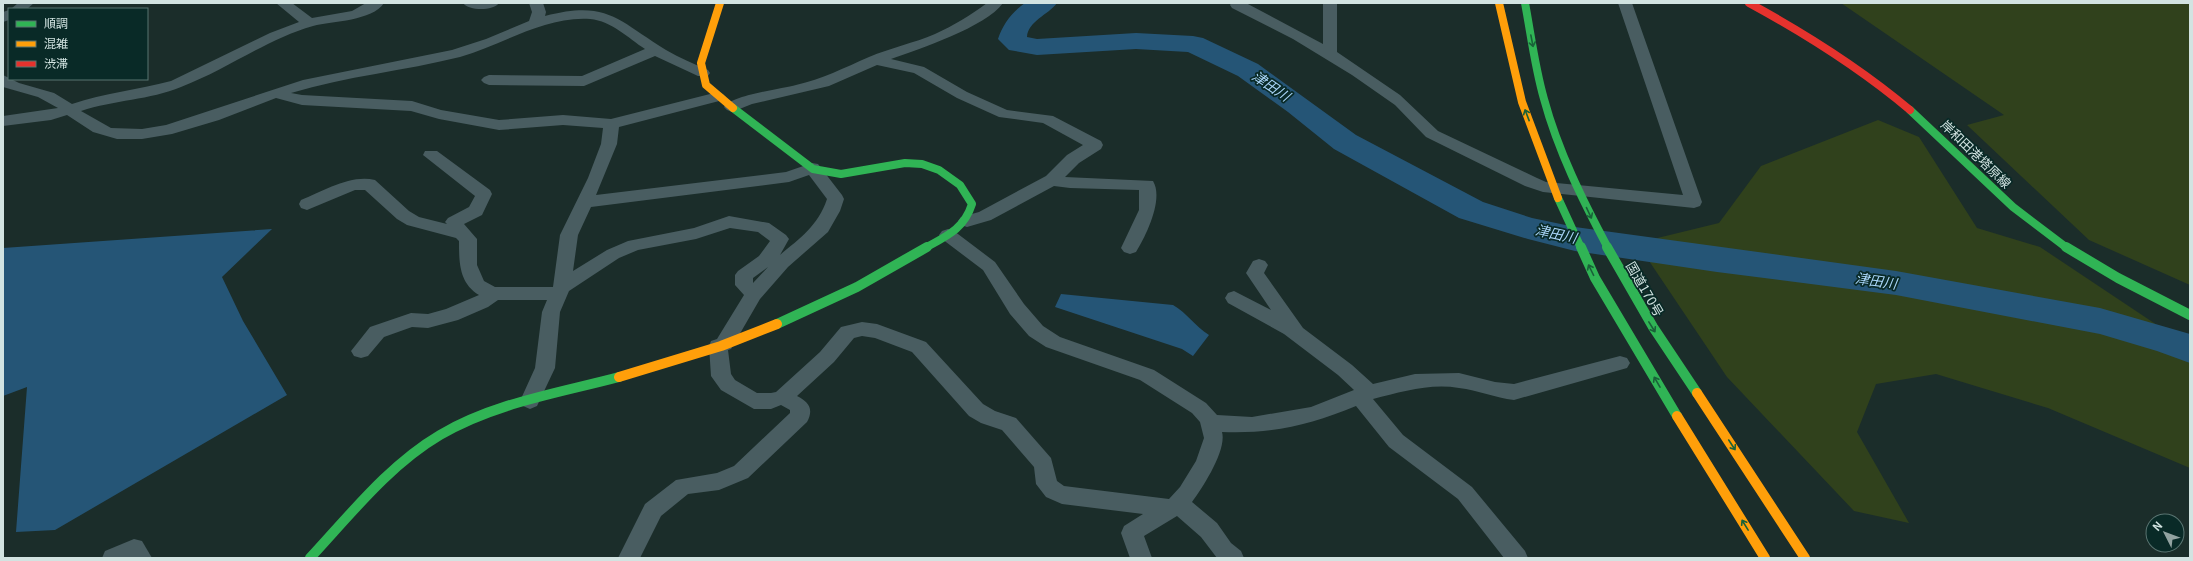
<svg xmlns="http://www.w3.org/2000/svg" width="2193" height="561" font-family="Georgia,'Noto Sans JP',serif">
	<rect width="100%" height="100%" fill="#1b2d2a"/>
	<!-- green -->
	<g fill="#30411c">
		<path d="M1841,3H2190V285L2089,240L1967,125L2004,115Z"/>
		<path d="M1878,120L1919,137L1977,228L2040,247L2190,347V468L2048,408L1936,374L1876,384L1857,432L1909,523L1854,511L1727,377L1637,243L1719,223L1761,166Z"/>
	</g>
	<!-- water -->
	<g fill="#255576">
		<path d="M272,229L222,277L243,321L287,395L55,530L16,532L27,387L3,396V248Z"/>
		<path d="M1061,294L1173,305C1187,313 1195,326 1209,335L1193,356L1182,349L1055,307Z"/>
	</g>
	<g fill="none" stroke-linecap="round" stroke-linejoin="round">
		<!-- river -->
		<path fill="#255576" fill-rule="evenodd" d="M1025,3H1057C1048,15 1028,21 1027,37L1037,39L1136,33L1193,36L1203,38L1258,64L1356,135L1483,202L1532,218L1575,227L1896,271L2100,308L2190,334V363L2157,351L2100,334L1896,295L1717,272L1575,251L1528,239L1459,218L1334,149L1288,112L1238,76L1188,52L1136,49L1037,55L1009,50L998,39C1003,24 1012,12 1025,3Z"/>
		<!-- street -->
		<g fill="#495d61" fill-rule="evenodd">
			<path d="M18,3H34L27,9H11Z"/>
			<path d="M276,3H292L312,18L352,11L366,3H384C372,21 333,21 313,26C267,39 226,70 181,87C150,100 114,100 81,111L111,128L142,129L166,125L303,80L452,50L486,39L529,21L532,12L529,3H543L546,12L545,16C608,0 617,20 666,50C680,58 694,64 708,70L710,73L708,76H698L655,56L584,86L489,85L484,83L481,80L484,77L489,75L582,76L645,49C628,38 612,21 590,19C544,16 503,45 460,57C404,71 347,76 291,93L302,95L412,101L441,110L499,120L563,115L611,119L718,92L723,94L726,97L723,100L619,127L617,144L596,195L786,172L812,163L818,164L842,195L844,199L840,211L828,232L788,267L760,299L731,349L728,350L731,374L735,380L757,393H771L776,392L820,352L841,327L862,322L877,324L926,342L983,404L995,411L1016,418L1051,458L1057,481L1064,486L1169,499L1180,487L1196,461L1204,438L1200,422L1192,413L1140,380L1046,347L1029,336L1010,314L983,270L942,239L939,235L942,231L948,229L954,231L995,262L1024,304L1043,326L1060,337L1154,370L1206,403L1217,415L1252,417L1311,407L1354,390L1338,375L1284,334L1228,303L1225,298L1228,293L1234,291L1271,310L1246,273L1253,261L1259,259L1265,261L1268,265L1264,273L1303,328L1352,365L1373,384L1415,374L1459,373L1495,382L1514,384L1620,356L1627,358L1630,363L1627,368L1514,400C1495,398 1478,390 1459,388C1430,383 1401,392 1373,399L1403,435L1472,487L1525,551L1528,558H1504L1458,499L1389,447L1356,406C1310,425 1273,434 1222,432C1227,450 1203,487 1192,502L1217,523L1231,543L1241,551L1244,558H1217L1201,537L1177,516L1144,536L1152,558H1130L1121,533L1124,526L1143,514L1062,504L1046,497L1036,484L1034,467L1002,430L981,423L969,416L912,352L875,338L862,336L854,338L834,362L797,396C809,402 814,409 807,422L748,478L719,490L688,494L661,516L640,558H618L645,504L676,480L717,473L734,466L790,413V410L781,405L771,409H754L721,390L711,376L709,346L711,341L717,339L744,295L735,285V275L738,271L759,256L770,241L758,232L730,228L696,239L638,250L619,258L569,291L560,312L555,368L537,406L530,409L523,406L520,401L535,368L542,312L547,300H498L488,307L458,320L428,328L412,327L384,337L368,356L361,358L354,356L351,351L370,327L411,313L428,314L446,309L479,295C459,283 459,262 459,241L456,238L407,225L397,219L365,190H355L307,210L301,208L299,204L301,200C323,191 351,174 375,180L409,211L419,217L447,224L445,222L448,218L469,207L475,196L423,155L425,151H437L490,190L492,194L482,215L464,224L477,239V265L484,281L495,287H553L560,235L588,178L601,144L603,128L563,125L499,130L439,119L411,111L302,105L276,98L219,120L172,134L142,139H117L93,132L67,115L51,120L3,126V116L58,108L38,97L3,87V75L19,83L54,93L72,104C104,93 138,90 171,81L270,33L299,22ZM809,175L827,199C818,226 800,238 780,255L789,239L786,235L769,223L729,216L694,228L628,241L607,250L573,271L578,235L591,207L789,182ZM768,267L753,283V278Z"/>
			<path d="M463,3H499C493,11 469,11 463,3Z"/>
			<path d="M987,3H1003C986,27 919,49 891,59L924,67L967,92L1007,110L1053,116L1101,141L1103,145L1101,149L1079,163L1065,177L1153,181C1164,199 1146,236 1136,252L1130,254L1124,252L1121,248L1139,210V190L1070,188L1054,186L991,220L967,227L961,225L958,221L961,217L979,212L1046,176L1067,155L1083,145L1043,123L999,117L957,98L914,73L877,65L829,86L752,104L732,112L727,110L724,107C732,95 781,89 796,85C822,79 844,68 869,57C890,48 914,43 935,34C953,26 971,15 987,3Z"/>
			<path d="M1231,3H1246L1323,44V3H1337V52L1400,95L1438,131L1537,178L1546,182L1683,195L1618,3H1632L1702,202L1700,206L1694,208L1543,192L1525,186L1426,137L1395,105L1352,75L1293,39L1232,8L1230,5Z"/>
			<path d="M9,10V20L3,22V12Z"/>
			<path d="M134,539L142,541L152,558H102L105,551Z"/>
		</g>
		<!-- fast-far1 -->
		<g stroke="#30b455" stroke-width="8">
			<path d="M1525,3C1531,35 1535,68 1544,99C1558,151 1583,201 1608,248"/>
			<path d="M733,108L813,169L841,174L905,163L922,164L939,170L960,185L972,204C964,229 947,236 925,248"/>
			<path d="M1910,110L2013,207L2067,248"/>
			<path d="M1558,198L1581,248"/>
		</g>
		<!-- fast -->
		<g stroke="#30b455" stroke-width="10">
			<path d="M1581,247L1595,278L1677,416"/>
			<path d="M1607,247L1653,327L1697,393"/>
			<path d="M2066,247L2118,278L2190,315"/>
			<path d="M777,324L857,287L927,247"/>
			<path d="M310,558C350,515 389,465 440,435C494,403 559,393 619,377"/>
		</g>
		<!-- slow-far1 -->
		<g stroke="#ff9f0a" stroke-width="8">
			<path d="M720,3L701,63L706,85L733,108"/>
			<path d="M1499,3L1522,102L1558,198"/>
		</g>
		<!-- slow -->
		<g stroke="#ff9f0a" stroke-width="10">
			<path d="M619,377L721,346L777,324"/>
			<path d="M1697,393L1805,558"/>
			<path d="M1677,416L1765,558"/>
		</g>
		<!-- jam -->
		<path stroke="#e5322d" stroke-width="8" d="M1749,3C1806,34 1860,68 1910,110"/>
	</g>
	<!-- one-way arrows -->
	<defs><path id="oneway-shaft" d="M-6 0H5M1.5-3L5.5 0L1.5 3" fill="none" stroke-width="1.6" stroke-linecap="round" stroke-linejoin="round"/></defs>
	<g stroke="#196139">
		<use href="#oneway-shaft" transform="translate(1532 41) rotate(79)"/>
		<use href="#oneway-shaft" transform="translate(1527 115) rotate(-111)"/>
		<use href="#oneway-shaft" transform="translate(1589 213) rotate(65)"/>
		<use href="#oneway-shaft" transform="translate(1591 270) rotate(-116)"/>
		<use href="#oneway-shaft" transform="translate(1652 327) rotate(58)"/>
		<use href="#oneway-shaft" transform="translate(1657 382) rotate(-120)"/>
		<use href="#oneway-shaft" transform="translate(1732 445) rotate(57)"/>
		<use href="#oneway-shaft" transform="translate(1745 525) rotate(-122)"/>
	</g>
	<g text-anchor="middle" stroke-width="3.5" stroke-linejoin="round" paint-order="stroke">
		<!-- street labels -->
		<g font-size="13" fill="#d2e3e1" stroke="#092a27">
			<text transform="translate(1976 154) rotate(44)" y="5">岸和田港塔原線</text>
			<text transform="translate(1645 289) rotate(60)" y="5">国道170号</text>
		</g>
		<!-- water labels -->
		<g font-size="14" font-style="italic" fill="#a9d5f8" stroke="#092a27">
			<text transform="translate(1271 86) rotate(34)" y="5">津田川</text>
			<text transform="translate(1556 234) rotate(12)" y="5">津田川</text>
			<text transform="translate(1876 281) rotate(8)" y="5">津田川</text>
		</g>
	</g>
	<!-- border -->
	<rect width="2193" height="561" fill="none" stroke="#d2e3e1" stroke-width="8"/>
	<!-- legend -->
	<rect x="8" y="8" width="140" height="72" fill="#092a27" stroke="#597471"/>
	<rect x="16" y="21" width="20" height="6" fill="#30b455" stroke="#597471"/>
	<text x="44" y="28" font-size="12" fill="#d2e3e1">順調</text>
	<rect x="16" y="41" width="20" height="6" fill="#ff9f0a" stroke="#597471"/>
	<text x="44" y="48" font-size="12" fill="#d2e3e1">混雑</text>
	<rect x="16" y="61" width="20" height="6" fill="#e5322d" stroke="#597471"/>
	<text x="44" y="68" font-size="12" fill="#d2e3e1">渋滞</text>
	<!-- north arrow -->
	<g transform="translate(2165 533) rotate(312)"><circle r="19" fill="#092a27" stroke="#597471"/>
	<path d="M0-3L7 15L0 10L-7 15Z" fill="#92a3a1"/>
	<text y="-6" font-size="11" font-weight="bold" text-anchor="middle" fill="#d2e3e1">N</text>
	</g>
</svg>
